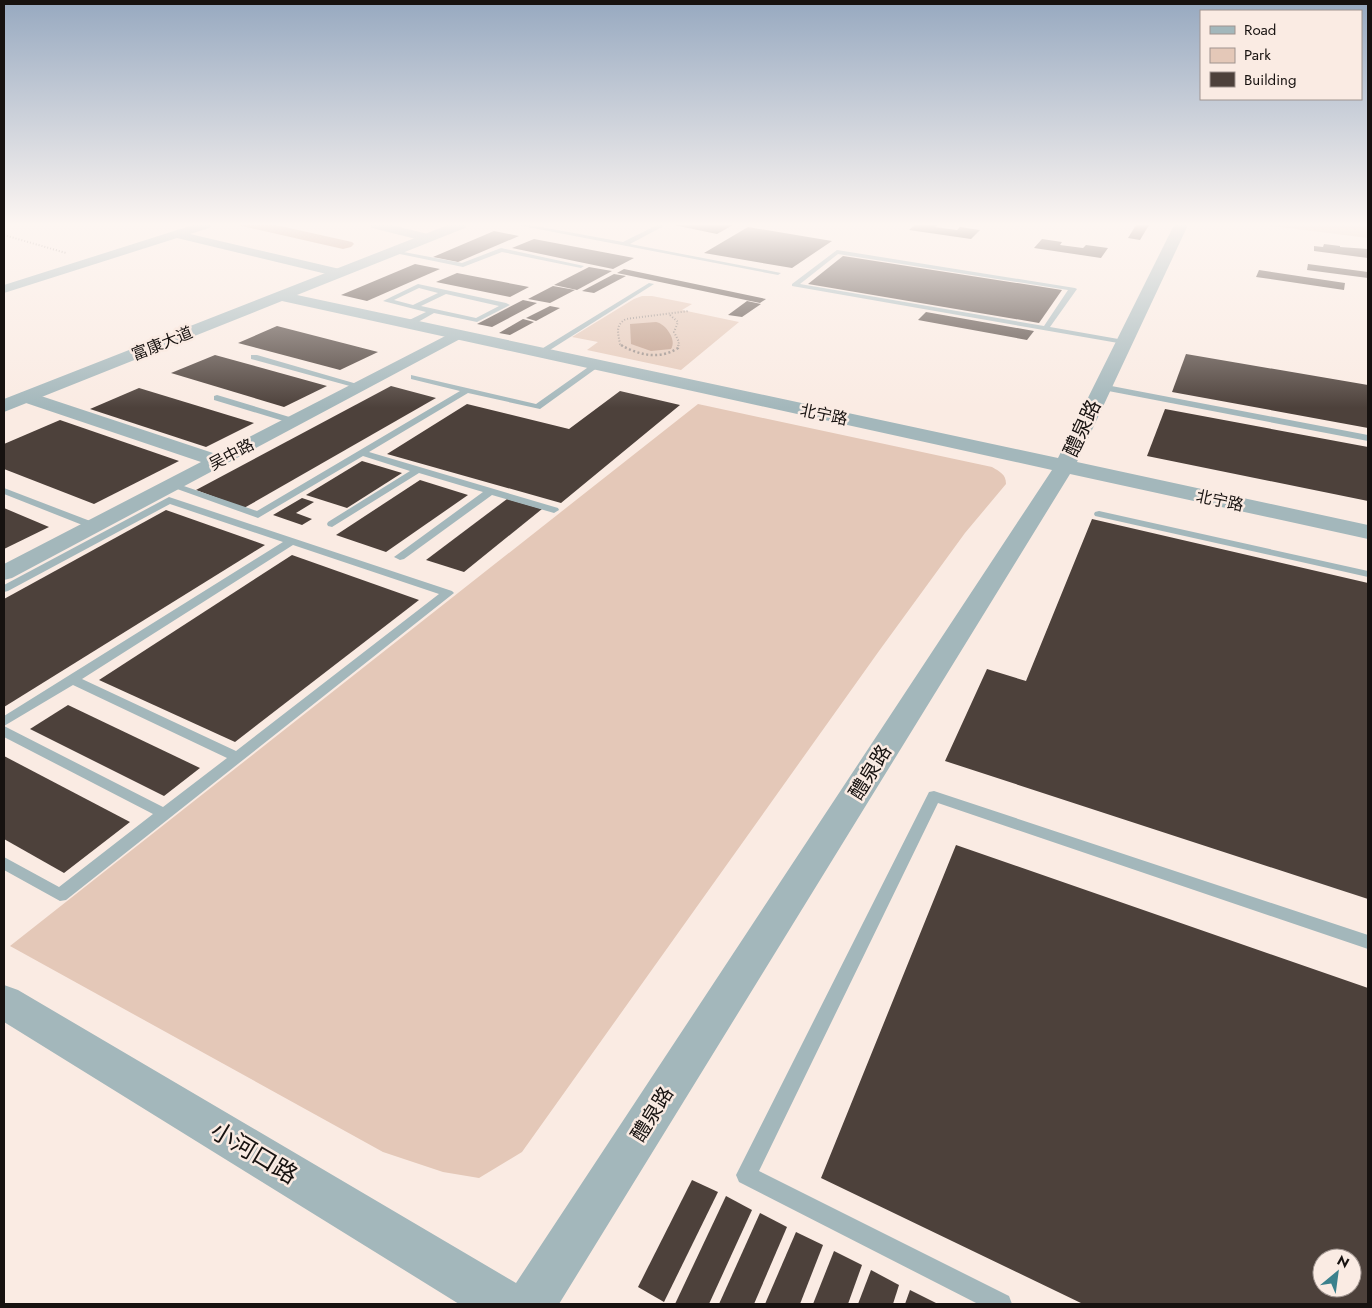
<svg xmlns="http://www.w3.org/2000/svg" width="1372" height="1308" font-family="Jost,'Noto Sans SC',sans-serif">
	<rect width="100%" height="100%" fill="#faebe3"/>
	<!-- green -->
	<g fill="#e4c8b8">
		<path d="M1264,225H1368V238Z"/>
		<path d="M642,296H652L692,304L682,310L739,322L681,370L587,350L598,342L572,337L634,299Z"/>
		<path d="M698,404L992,467C1000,472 1006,474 1006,484L965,533L879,651L522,1152L479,1178L443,1172L383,1152L10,946Z"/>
	</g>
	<!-- water -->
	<g fill="#bd9985">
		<path d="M237,225H276L352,242L354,244L351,247L343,249Z"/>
		<path d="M656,322C666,324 677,340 671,349L651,351L631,344L630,324Z"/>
	</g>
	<!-- building -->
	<g fill="#4d413b" fill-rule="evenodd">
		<path d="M674,225H733L717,234Z"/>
		<path d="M915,225H938L935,227L957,230L960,227L980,230L971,239L909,230Z"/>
		<path d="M1136,225H1149L1140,240L1128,238Z"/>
		<path d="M748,227L832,241L792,268L704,253Z"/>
		<path d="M494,231L519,236L458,262L433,257Z"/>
		<path d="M534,239L634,258L613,269L512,248Z"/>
		<path d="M1042,239L1062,242L1060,245L1083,248L1086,245L1108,248L1101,258L1034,248Z"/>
		<path d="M1324,244L1340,246V247L1368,249V258L1314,251V246L1323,247Z"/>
		<path d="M843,256L1062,290L1039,323L808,284Z"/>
		<path d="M415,264L440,269L367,301L341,295Z"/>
		<path d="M1308,264L1368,272V278L1307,270Z"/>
		<path d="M589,267L612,271L577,290L554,285Z"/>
		<path d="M624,269L766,299L760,303L617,273Z"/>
		<path d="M1259,270L1345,283L1344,290L1256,277Z"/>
		<path d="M457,273L529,287L510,297L436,282Z"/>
		<path d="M614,274L626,276L594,293L582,291Z"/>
		<path d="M553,286L575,290L550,303L528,299Z"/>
		<path d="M523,300L537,303L492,327L477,324Z"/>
		<path d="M747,301L761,304L742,317L728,315Z"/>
		<path d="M550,306L560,308L536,321L526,318Z"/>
		<path d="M926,312L1034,331L1027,340L918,320Z"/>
		<path d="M523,319L534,322L510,335L499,333Z"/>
		<path d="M277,326L378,352L340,370L238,343Z"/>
		<path d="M1186,354L1368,385V428L1172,392Z"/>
		<path d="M215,355L327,386L284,407L171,373Z"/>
		<path d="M391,386L436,398L244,508L196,490Z"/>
		<path d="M139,388L254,423L206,447L90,409Z"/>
		<path d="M620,391L680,405L561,503L387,454L467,404L569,429Z"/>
		<path d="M1165,409L1368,447V501L1147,456Z"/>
		<path d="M60,420L179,461L94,504L4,469V444Z"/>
		<path d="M362,461L402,473L347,508L306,495Z"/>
		<path d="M420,480L468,495L386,552L336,535Z"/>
		<path d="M302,498L314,502L296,513L312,519L302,525L273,515Z"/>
		<path d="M507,499L542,509L464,572L426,560Z"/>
		<path d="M4,508L49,527L4,549Z"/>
		<path d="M166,510L265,545L4,707V599Z"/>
		<path d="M1092,519L1368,583V899L945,761L987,669L1026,681Z"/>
		<path d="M292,555L419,600L235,742L99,680Z"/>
		<path d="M68,705L200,768L164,796L30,729Z"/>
		<path d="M4,756L130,822L64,873L4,839Z"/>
		<path d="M956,845L1368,988V1304H1083L821,1178ZM1322,1258H1352V1288H1322Z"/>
		<path d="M692,1180L718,1192L664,1302L638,1287Z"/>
		<path d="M726,1196L752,1210L709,1304H675Z"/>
		<path d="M760,1213L787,1227L754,1304H719Z"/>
		<path d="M796,1232L823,1245L800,1304H765Z"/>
		<path d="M834,1251L862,1265L848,1304H813Z"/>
		<path d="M871,1270L899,1285L893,1304H858Z"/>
		<path d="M910,1290L938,1304H905Z"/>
	</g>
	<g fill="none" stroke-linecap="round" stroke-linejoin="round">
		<!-- path-far1 -->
		<g stroke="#958a85" stroke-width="2" stroke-dasharray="1 2" stroke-linecap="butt">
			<path d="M4,235L66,253"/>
			<path d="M670,315L678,322L674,332L679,342L678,346"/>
			<path d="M623,346L620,344C618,333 615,325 626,319L689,311"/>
		</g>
		<!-- path -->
		<path stroke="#958a85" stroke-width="2.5" stroke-dasharray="2 2.5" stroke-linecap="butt" d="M621,345C638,355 660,360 678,348L679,345"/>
		<!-- service -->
		<g fill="#a3b7bb" fill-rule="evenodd">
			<path d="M517,225H530L623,242L657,225H662V227L630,244L781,273L778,275Z"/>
			<path d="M501,248L584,266L581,268L502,252L463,267L390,252L393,250L462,263Z"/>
			<path d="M837,250L1075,288L1077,289L1050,327L1124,340L1128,342L1124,344L792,286V284ZM838,254L1068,290L1044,326L800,284Z"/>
			<path d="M649,283L654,284L542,355L535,353Z"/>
			<path d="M418,284L506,303L510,305L477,322L434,313L411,326H405V322L426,312L383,301ZM419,288L438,293L413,305L394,300ZM446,294L499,306L476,318L421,306Z"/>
			<path d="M251,355H257L364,386L357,388L251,359Z"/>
			<path d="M594,363L601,365L540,409L468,393L369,452L558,508L559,510L554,513L492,495L404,559L400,560L394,557L483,492L419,473L332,527L328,526L327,524L328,522L410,471L363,456L258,518L166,485L171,482L175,483L257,511L460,391L411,379V375L536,404Z"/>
			<path d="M1101,384L1368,435V441L1098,389V385Z"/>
			<path d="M217,395L296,419L298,421L296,423H290L214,400V396Z"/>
			<path d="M4,488L98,524L99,526L94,529L90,528L4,494Z"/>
			<path d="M169,497L452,591L454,593L66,900L60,901L4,870V857L59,887L153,814L4,737V716L283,542L170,504L8,591L4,592V585ZM293,545L439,594L236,751L82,679ZM73,685L227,758L163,807L4,726Z"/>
			<path d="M1099,511L1368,571V577L1095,516L1094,514L1095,512Z"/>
			<path d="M934,791L1368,935V949L938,803L759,1171L1009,1296L1012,1304H978L739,1182L736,1175L927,796L929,792Z"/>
		</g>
		<!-- minor -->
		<g fill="#a3b7bb" fill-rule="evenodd">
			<path d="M193,225H211L209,228L190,234L344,270L346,273L339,277L177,238L4,293V285Z"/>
			<path d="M370,225H391L432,235L434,238L428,242L372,228Z"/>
			<path d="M457,330L462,332L465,335L462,338L12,578L4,580V564L201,462L20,401L17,397L20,393L26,392L32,393L216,454Z"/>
		</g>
		<!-- tertiary -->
		<path fill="#a3b7bb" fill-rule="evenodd" d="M448,225H467L465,228L297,295L1058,458L1174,225H1188L1077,462L1368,525V539L1070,474L559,1304H459L4,1022V985L18,990L516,1283L1052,470L282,301L4,412V399Z"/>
	</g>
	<!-- sky -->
	<linearGradient id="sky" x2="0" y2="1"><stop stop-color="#97a9c0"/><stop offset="0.55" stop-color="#fdf6f2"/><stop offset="1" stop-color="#fdf6f2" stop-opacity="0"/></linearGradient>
	<rect width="1372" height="408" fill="url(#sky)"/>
	<g text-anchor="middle" stroke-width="5" stroke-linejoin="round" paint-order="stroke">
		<!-- far-street labels -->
		<g font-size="16" fill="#171210" stroke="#faebe3">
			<text transform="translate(162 343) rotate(-22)" y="6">富康大道</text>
			<text transform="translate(824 414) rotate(12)" y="6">北宁路</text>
			<text transform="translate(231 454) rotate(-28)" y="6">吴中路</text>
			<text transform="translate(1220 500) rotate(12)" y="6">北宁路</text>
		</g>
		<!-- street labels -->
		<g font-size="20" fill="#171210" stroke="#faebe3">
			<text transform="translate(1082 428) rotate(-65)" y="7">醴泉路</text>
			<text transform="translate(870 772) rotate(-58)" y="7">醴泉路</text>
			<text transform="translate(652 1114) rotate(-58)" y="7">醴泉路</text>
		</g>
		<!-- near-street labels -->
		<g font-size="24" fill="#171210" stroke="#faebe3">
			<text transform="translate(254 1153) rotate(31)" y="8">小河口路</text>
		</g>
	</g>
	<!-- border -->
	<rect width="1372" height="1308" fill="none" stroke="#171210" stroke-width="10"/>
	<!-- legend -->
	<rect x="1200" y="10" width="162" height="90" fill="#faebe3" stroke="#9f948f"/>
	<rect x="1210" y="26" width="25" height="8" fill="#a3b7bb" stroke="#9f948f"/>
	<text x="1244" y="35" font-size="15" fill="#171210">Road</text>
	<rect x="1210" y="48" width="25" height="15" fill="#e4c8b8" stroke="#9f948f"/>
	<text x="1244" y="60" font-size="15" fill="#171210">Park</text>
	<rect x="1210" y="72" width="25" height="15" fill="#4d413b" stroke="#9f948f"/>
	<text x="1244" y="85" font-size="15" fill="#171210">Building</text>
	<!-- north arrow -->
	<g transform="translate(1337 1273) rotate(29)"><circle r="24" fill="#faebe3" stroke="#9f948f"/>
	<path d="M0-4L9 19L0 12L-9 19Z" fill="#3b818d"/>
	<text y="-8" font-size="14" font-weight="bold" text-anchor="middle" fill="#171210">N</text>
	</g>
</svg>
